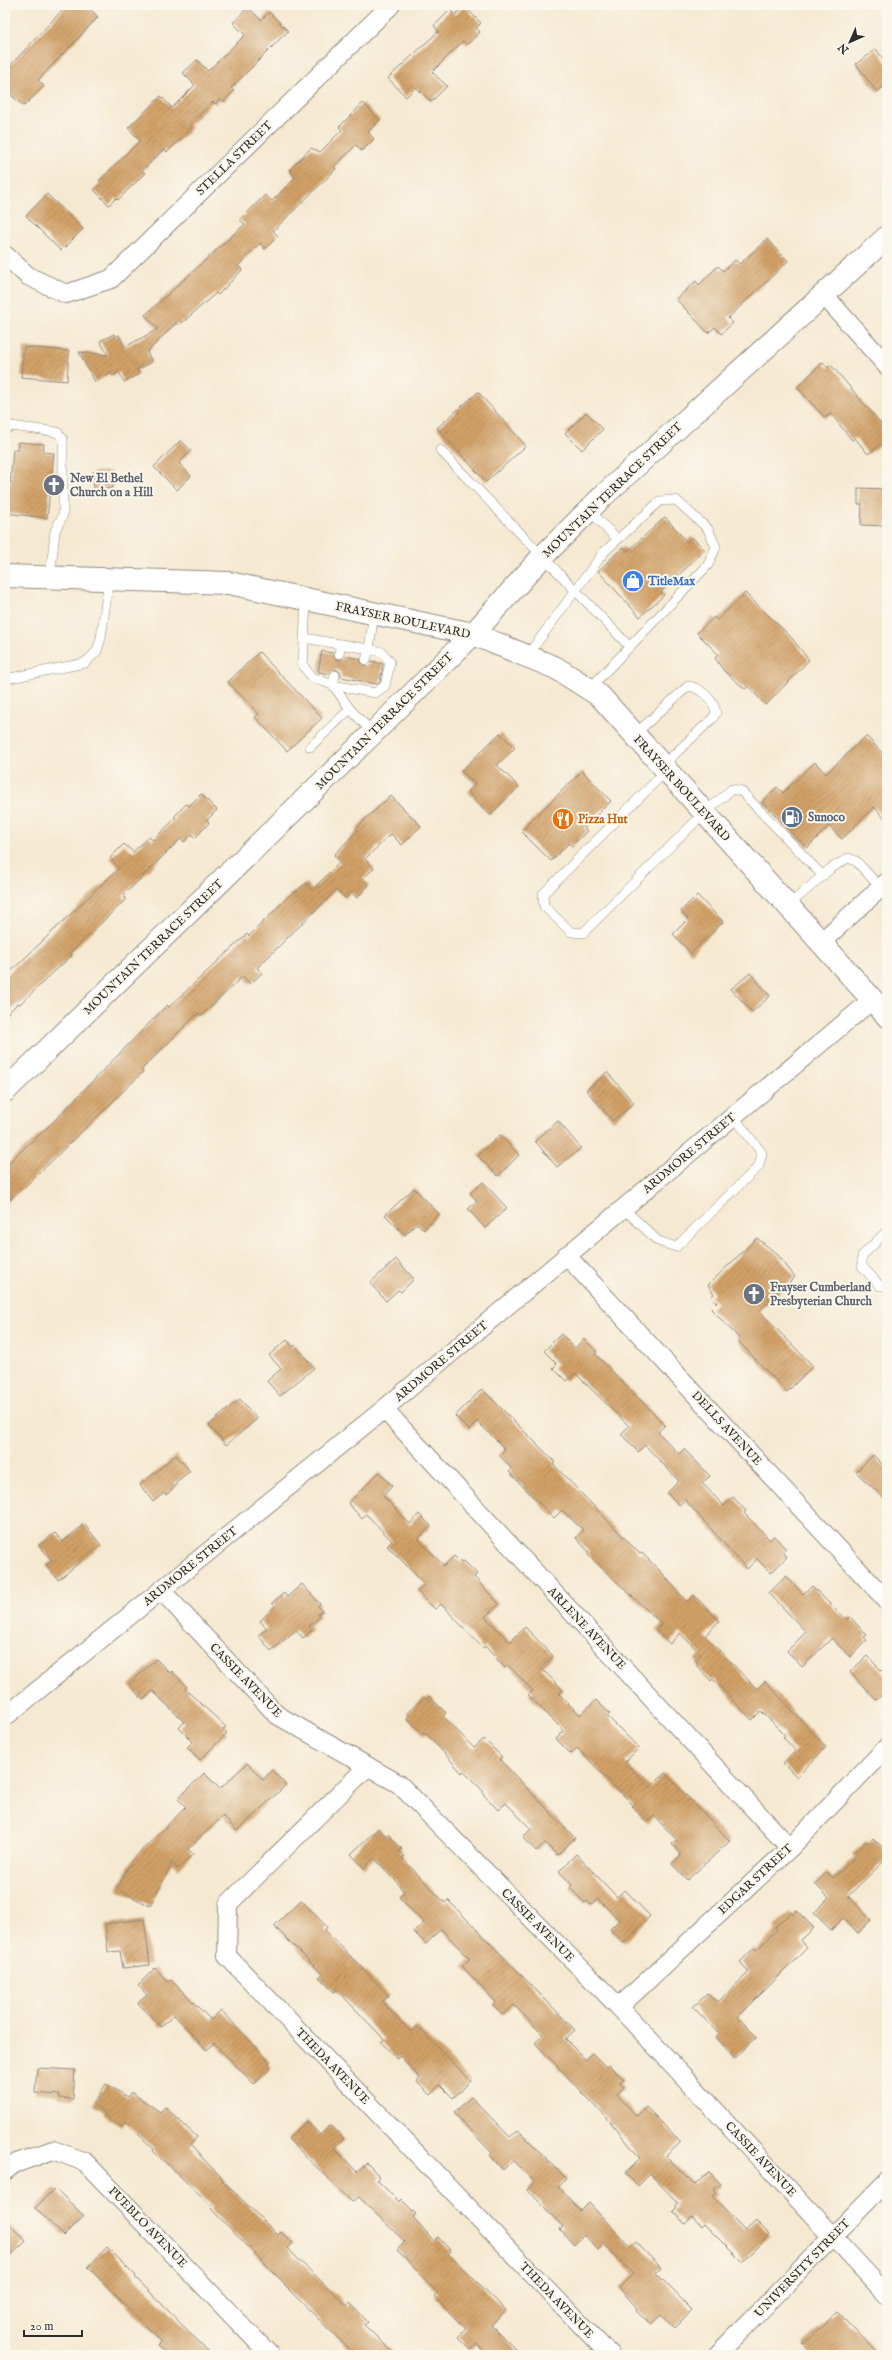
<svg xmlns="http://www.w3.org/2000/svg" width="892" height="2360" font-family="'IM FELL English',serif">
	<defs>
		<pattern id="building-hatch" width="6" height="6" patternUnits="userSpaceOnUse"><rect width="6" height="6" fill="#d2a167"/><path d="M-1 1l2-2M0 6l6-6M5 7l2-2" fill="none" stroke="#ab8355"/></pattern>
	</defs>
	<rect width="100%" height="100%" fill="#fbf7ec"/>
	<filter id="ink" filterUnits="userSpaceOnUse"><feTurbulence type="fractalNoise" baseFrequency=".025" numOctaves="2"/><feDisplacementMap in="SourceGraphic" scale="8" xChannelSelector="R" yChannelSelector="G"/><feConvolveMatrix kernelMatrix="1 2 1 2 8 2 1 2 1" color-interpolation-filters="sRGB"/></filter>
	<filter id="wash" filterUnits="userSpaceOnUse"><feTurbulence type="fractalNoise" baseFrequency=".012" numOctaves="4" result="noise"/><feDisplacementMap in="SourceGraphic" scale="16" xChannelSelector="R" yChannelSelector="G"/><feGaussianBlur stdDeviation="0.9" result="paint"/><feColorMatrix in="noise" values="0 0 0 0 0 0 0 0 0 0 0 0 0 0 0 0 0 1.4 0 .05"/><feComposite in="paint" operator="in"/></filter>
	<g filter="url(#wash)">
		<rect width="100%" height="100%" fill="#f5e9d2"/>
		<g id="blocks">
			<!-- building -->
			<g fill="url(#building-hatch)">
				<path d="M67,5H86L98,17L38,80L44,86L24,106L5,90V71Z"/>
				<path d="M464,6L481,23L476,28L480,32L467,45L463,41L432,72L447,86L431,102L416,87L406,97L388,78L439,31L434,26L450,10L455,15Z"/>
				<path d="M248,7L261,20L269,12L288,31L231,88L234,91L223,102L220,99L215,104L213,102L189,125L192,128L167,152L164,149L142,171L145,173L118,200L116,198L109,205L94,190L101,183L99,181L140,140L128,128L161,96L172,108L195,85L183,73L197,60L208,71L245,35L233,23Z"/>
				<path d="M876,49L887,64V84L877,92L856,64Z"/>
				<path d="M363,103L380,120L368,132L374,139L362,151L356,145L334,167L336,169L273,231L278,236L265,249L260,243L238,266L242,270L218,295L216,293L183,322L182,321L178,325L176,323L147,352L152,362L137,370L139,374L124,382L119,372L112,376L111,373L95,382L79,352L108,355L100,341L114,334L116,337L119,335L125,347L158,329L145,315L245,224L240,220L265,195L272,201L295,178L290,169L311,148L320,152L342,130L339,127Z"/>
				<path d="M47,194L83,229L61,251L26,216Z"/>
				<path d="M767,239L788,261L728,318L733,323L721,334L715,327L708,333L676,299L696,281L699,285L718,266L723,271L735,260L740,264Z"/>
				<path d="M24,347L69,351L67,381L21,377Z"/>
				<path d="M823,362L828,368L831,365L883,426L880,429L887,440L868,454L855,438L852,440L831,414L825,418L797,387Z"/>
				<path d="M478,392L526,446L486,482L437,428Z"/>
				<path d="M586,412L603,429L582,450L565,433Z"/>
				<path d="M181,440L191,451L179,463L191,476L177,490L154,467Z"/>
				<path d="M18,442L44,444L43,452L54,453L47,518L5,513L7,484H10L13,450H17Z"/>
				<path d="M111,471L113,488L94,490L93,472Z"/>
				<path d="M858,488L887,489V526L861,525L862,504H858Z"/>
				<path d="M665,517L687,542L692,537L705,550L661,592L664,595L640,617L598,571L622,548L624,547L628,551Z"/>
				<path d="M745,593L790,636L809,660L766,705L748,687L745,689L724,671L715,658L718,654L697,633L714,617L717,620Z"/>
				<path d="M322,651L333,653L337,660H341L345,656L360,659L362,664L365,666L372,661L383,664L380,682L377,684L341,677V673L336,669L329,674L318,672Z"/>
				<path d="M259,652L322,718L287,751L255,717L259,714L228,682Z"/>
				<path d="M500,733L515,748L497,765L519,787L490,815L468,792L475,784L461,771Z"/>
				<path d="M866,736L887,758V821L874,807L842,839L829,826L807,848L762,802L777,787L783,793L815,762L826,774Z"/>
				<path d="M582,771L611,801L584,828L587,831L572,846L569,843L551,861L521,831Z"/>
				<path d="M201,794L217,810L207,820L209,823L195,838L192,834L184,842L181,838L123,896L126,899L70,953L72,955L20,1004L18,1003L5,1016V977L119,868L110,858L124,844L133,852L149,837L153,840L176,818L174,817L186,804L189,806Z"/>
				<path d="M391,796L421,826L402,845L391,834L365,859L374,868L363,879L369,885L357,898L351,892L345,898L336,890L257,968L262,973L250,984L243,976L201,1016L198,1013L141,1070L143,1072L33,1179L5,1204V1169L12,1159L47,1128L167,1005L169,1007L247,934L249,936L293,892L294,893L306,883L312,890L340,862L334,855L358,830L356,829L365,819Z"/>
				<path d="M697,895L723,922L691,953L673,934L688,919L681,911Z"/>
				<path d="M750,973L770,996L752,1012L731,989Z"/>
				<path d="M607,1072L634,1103L613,1121L586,1090Z"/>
				<path d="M558,1121L581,1148L557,1167L535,1141Z"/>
				<path d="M500,1135L519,1155L498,1176L478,1156Z"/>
				<path d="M483,1182L507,1208L485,1228L468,1209L477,1201L470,1193Z"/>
				<path d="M414,1188L439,1214L424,1230L417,1223L405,1235L385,1215Z"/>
				<path d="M757,1238L778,1255L795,1277L759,1311L813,1366L787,1392L738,1341L740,1339L711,1309L717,1303L711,1297L714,1294L708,1285Z"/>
				<path d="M396,1259L414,1279L401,1292L398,1290L386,1301L370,1283Z"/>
				<path d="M561,1334L575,1348L584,1339L597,1352L595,1354L665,1425L658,1432L679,1454L684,1449L710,1476L702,1483L724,1506L733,1497L746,1511L744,1513L770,1540L774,1536L786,1549L782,1552L787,1557L771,1573L757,1559L747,1569L685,1500L679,1505L667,1493L679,1481L645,1445L638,1452L621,1434L629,1426L575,1373L566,1381L553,1368L557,1364L544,1351Z"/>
				<path d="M287,1340L293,1347L295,1345L314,1368L280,1396L267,1381L281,1369L269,1355Z"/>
				<path d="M482,1389L555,1462L553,1464L640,1554L642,1553L662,1573L687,1602L694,1595L719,1621L705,1636L757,1689L765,1681L826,1747L797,1777L783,1763L796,1751L783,1737L785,1735L761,1711L752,1720L713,1679L711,1681L696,1665L698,1663L695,1660L701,1654L680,1633L670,1644L656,1630L662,1624L587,1554L589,1552L576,1538L583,1530L562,1510L554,1518L541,1505L509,1472L512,1469L499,1455L505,1449L477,1421L469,1430L455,1416Z"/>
				<path d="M240,1399L257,1419L226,1445L209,1425Z"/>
				<path d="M176,1455L190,1471L175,1483L177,1485L166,1495L164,1493L153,1502L140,1485Z"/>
				<path d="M873,1455L887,1469V1501L856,1472Z"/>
				<path d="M379,1472L392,1486L383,1496L410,1524L419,1514L431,1526L418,1539L444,1566L454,1556L461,1563L464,1561L477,1574L474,1577L499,1604L485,1617L510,1642L525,1627L553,1656L541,1668L563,1690L559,1694L580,1715L596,1700L610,1714L607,1716L639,1748L625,1762L650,1788L665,1773L730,1841L687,1880L672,1864L681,1855L672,1844L677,1840L654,1816L647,1823L632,1806L633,1805L577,1748L571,1754L556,1739L564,1731L528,1695L533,1691L508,1665L505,1668L485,1646L483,1648L441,1604L435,1609L417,1591L425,1584L387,1546L392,1541L366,1514L362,1519L348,1503Z"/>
				<path d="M84,1524L101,1545L58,1580L46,1565L52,1561L39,1545L55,1533L63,1542Z"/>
				<path d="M786,1576L803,1594L812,1586L840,1614L847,1619L850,1617L867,1635L864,1637L867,1640L850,1657L832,1638L802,1667L787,1651L806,1632L769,1593Z"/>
				<path d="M302,1584L320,1604L318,1606L322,1611L318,1614L320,1617L309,1626L312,1630L303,1638L296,1630L271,1651L258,1635L267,1629L260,1621L275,1606L272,1603L284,1593L287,1597Z"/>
				<path d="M867,1656L887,1676V1690L876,1700L850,1672Z"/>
				<path d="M156,1659L170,1673L172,1671L187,1687L185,1689L226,1727L223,1730L227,1733L200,1760L187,1747L193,1742L179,1728L184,1722L153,1691L143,1700L129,1685Z"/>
				<path d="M429,1696L446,1713L443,1716L474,1748L484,1739L502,1757L499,1759L575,1838L557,1855L545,1843L536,1851L523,1837L531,1829L506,1803L498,1810L483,1794L484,1792L463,1771L462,1773L426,1733L424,1735L407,1718L409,1716L407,1713L424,1697L426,1699Z"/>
				<path d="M247,1763L263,1780L272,1770L286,1785L237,1831L223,1816L188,1849L193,1854L178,1869L172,1863L150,1906L117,1889L132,1860L186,1807L178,1799L204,1773L220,1789Z"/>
				<path d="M378,1828L386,1836L388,1834L402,1849L399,1851L404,1856L402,1858L445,1903L448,1900L575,2030L565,2039L586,2060L592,2053L606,2067L609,2065L624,2080L620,2083L624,2088L617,2095L637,2116L646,2107L681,2142L666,2156L695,2185L709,2172L721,2184L714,2190L717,2193L713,2197L745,2230L756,2220L770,2234L742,2262L704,2224L701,2227L692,2217L685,2224L673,2211L677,2207L675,2205L678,2203L650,2174L638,2186L625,2173L640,2158L608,2119L535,2043L543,2035L514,2005L503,2015L493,2005L496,2002L462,1966L470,1959L441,1929L426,1944L414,1932L424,1923L399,1897L404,1892L396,1881L374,1858L364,1868L351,1854Z"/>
				<path d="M873,1838L887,1852V1858L848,1896L871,1920L858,1933L843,1918L831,1930L814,1913L829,1898L815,1884L827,1872L833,1878L855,1857L852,1854L866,1841L868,1843Z"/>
				<path d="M576,1854L617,1897L625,1890L650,1916L624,1943L610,1929L619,1920L598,1899L591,1905L587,1901L585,1903L570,1888L572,1885L559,1871Z"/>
				<path d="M301,1900L327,1927L325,1930L389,1996L382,2002L411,2032L417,2026L471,2081L453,2098L440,2085L430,2095L417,2082L420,2078L400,2056L397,2059L381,2042L384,2040L381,2036L337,1990L334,1992L319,1977L322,1974L274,1926Z"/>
				<path d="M797,1911L814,1928L801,1940L807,1948L738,2017L757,2037L735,2058L716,2037L719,2034L693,2007L707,1994L718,2002L749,1972L740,1962L754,1948L756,1950L777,1930L775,1927L791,1912L793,1915Z"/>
				<path d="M144,1919L150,1965L123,1968L120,1951L108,1952L105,1924Z"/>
				<path d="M155,1968L168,1982L171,1980L211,2020L221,2010L270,2062L268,2064L271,2068L254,2084L214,2043L207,2050L174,2015L161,2027L138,2003L147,1995L138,1985Z"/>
				<path d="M37,2068L75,2070L73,2099L59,2098V2095L35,2093Z"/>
				<path d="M106,2084L128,2097L131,2092L160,2112L165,2107L197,2137L190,2145L223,2179L222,2180L278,2235L281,2232L293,2243L288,2248L295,2256L347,2306L350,2303L368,2322L364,2325L396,2355H355L284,2285L285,2284L211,2209L213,2207L153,2151L154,2149L125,2122L122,2127L104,2115L105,2112L93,2104Z"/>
				<path d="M471,2097L510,2137L518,2130L567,2179L558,2187L581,2211L589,2203L630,2247L636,2242L661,2268L656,2273L692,2310L674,2328L661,2315L651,2324L637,2311L638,2309L619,2288L633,2274L604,2244L598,2250L584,2235L574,2245L560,2230L563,2227L528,2190L535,2182L513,2160L503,2170L490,2155L492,2153L454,2113Z"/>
				<path d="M307,2121L320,2135L331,2125L344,2139L334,2148L357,2172L367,2163L380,2177L377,2180L399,2202L401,2199L416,2214L413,2217L434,2241L438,2237L451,2251L448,2254L506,2310L491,2325L521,2355H487L477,2344L471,2350L458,2337L466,2329L434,2297L438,2293L397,2250L405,2242L359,2197L352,2202L288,2139Z"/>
				<path d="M55,2188L84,2216L64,2236L35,2208Z"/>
				<path d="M5,2220L26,2241L5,2261Z"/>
				<path d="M107,2247L136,2276L135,2277L212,2355H168L157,2345L161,2341L88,2267Z"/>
				<path d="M837,2311L880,2355H813L803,2344Z"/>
			</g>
		</g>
	</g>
	<g filter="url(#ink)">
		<use href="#blocks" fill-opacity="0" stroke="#908a7e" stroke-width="1"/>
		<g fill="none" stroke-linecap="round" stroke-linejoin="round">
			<!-- service casing -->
			<g stroke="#908a7e" stroke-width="10">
				<g id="service">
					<path d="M5,430L11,426L57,432L63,439V515L55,531L50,578"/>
					<path d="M440,450L630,647"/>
					<path d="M589,510L617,539"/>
					<path d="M306,599L303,665L311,677L333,685L375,693L385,686L390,662L382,652L369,649L366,660"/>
					<path d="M304,638L369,649L374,613"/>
					<path d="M339,654L341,644"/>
					<path d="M527,656L604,552L660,501L676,500L708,529L716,547L708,565L589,689"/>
					<path d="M335,675L333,685L350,709L373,733"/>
					<path d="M5,679L85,663L97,651L101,638L109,579"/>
					<path d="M634,735L688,686C700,687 715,701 716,713L713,718L662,766"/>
					<path d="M310,747L350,709"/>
					<path d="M666,771L543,894L544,906L571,932L583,933L704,813L732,789L741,791L823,876"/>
					<path d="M788,906L830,869L848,858L856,861L881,888"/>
					<path d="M623,1208L658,1241L676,1247L759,1166L762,1153L733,1116"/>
					<path d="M887,1231L862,1256V1266L880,1286H887"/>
				</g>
			</g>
			<!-- minor casing -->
			<g stroke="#908a7e" stroke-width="20">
				<g id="minor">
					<path d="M5,255L28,276L66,294L111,279L391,5"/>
					<path d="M823,294L887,366"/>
					<path d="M820,943L887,882"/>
					<path d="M566,1255L887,1601"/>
					<path d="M384,1409L790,1848"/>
					<path d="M161,1590L277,1715L399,1784L619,2007L887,2295"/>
					<path d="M5,1717L384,1409L872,1000"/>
					<path d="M368,1766L228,1904L227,1956L610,2355"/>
					<path d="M619,2007L790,1848L887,1747"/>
					<path d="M5,2171L14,2164L53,2150L85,2162L270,2355"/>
					<path d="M717,2355L887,2181"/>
				</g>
			</g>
			<!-- tertiary casing -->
			<g stroke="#908a7e" stroke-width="24">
				<path id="tertiary" d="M5,1091L373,733L473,634L542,557L603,496L887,237"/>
			</g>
			<!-- secondary casing -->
			<g stroke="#908a7e" stroke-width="24">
				<path id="secondary" d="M5,576L229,583L473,634L556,668L600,696L887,1016"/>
			</g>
			<!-- service -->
			<use href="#service" stroke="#fff" stroke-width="9"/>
			<!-- minor -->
			<use href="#minor" stroke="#fff" stroke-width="18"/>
			<!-- tertiary -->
			<use href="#tertiary" stroke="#fff" stroke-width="22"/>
			<!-- secondary -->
			<use href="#secondary" stroke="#fff" stroke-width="22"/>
		</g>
	</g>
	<!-- icons -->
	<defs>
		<g id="church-disc" transform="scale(1.15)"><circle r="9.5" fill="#6b7280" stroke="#fbf7ec"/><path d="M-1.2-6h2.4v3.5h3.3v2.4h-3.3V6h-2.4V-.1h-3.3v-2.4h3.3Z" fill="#fff"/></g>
		<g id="shop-disc" transform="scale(1.15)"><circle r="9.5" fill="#3f7fe0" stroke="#fbf7ec"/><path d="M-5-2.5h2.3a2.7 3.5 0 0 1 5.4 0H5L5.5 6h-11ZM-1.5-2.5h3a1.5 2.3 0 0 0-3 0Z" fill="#fff"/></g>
		<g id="fuel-disc" transform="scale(1.15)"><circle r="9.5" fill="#5c6f8a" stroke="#fbf7ec"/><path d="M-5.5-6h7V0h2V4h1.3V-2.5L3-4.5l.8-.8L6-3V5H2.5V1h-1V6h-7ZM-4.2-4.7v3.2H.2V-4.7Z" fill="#fff"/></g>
		<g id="restaurant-disc" transform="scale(1.15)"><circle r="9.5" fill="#e8710a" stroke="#fbf7ec"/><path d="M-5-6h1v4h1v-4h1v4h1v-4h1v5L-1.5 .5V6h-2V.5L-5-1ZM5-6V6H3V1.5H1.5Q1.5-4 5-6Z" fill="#fff"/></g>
	</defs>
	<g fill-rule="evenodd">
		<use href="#church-disc" x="54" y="485"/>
		<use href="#shop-disc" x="633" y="581"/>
		<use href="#fuel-disc" x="792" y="817"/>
		<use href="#restaurant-disc" x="563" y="819"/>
		<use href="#church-disc" x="754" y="1294"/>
	</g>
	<g text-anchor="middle" stroke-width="4" stroke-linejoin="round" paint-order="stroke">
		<!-- street labels -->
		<g font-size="12" fill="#2b2b2b" stroke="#fbf7ec">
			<text transform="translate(234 158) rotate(-44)" y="4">STELLA STREET</text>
			<text transform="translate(612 490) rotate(-44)" y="4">MOUNTAIN TERRACE STREET</text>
			<text transform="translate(403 620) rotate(12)" y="4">FRAYSER BOULEVARD</text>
			<text transform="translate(384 721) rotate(-45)" y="4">MOUNTAIN TERRACE STREET</text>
			<text transform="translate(682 788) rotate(48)" y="4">FRAYSER BOULEVARD</text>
			<text transform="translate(153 947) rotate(-44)" y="4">MOUNTAIN TERRACE STREET</text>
			<text transform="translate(689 1153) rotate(-40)" y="4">ARDMORE STREET</text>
			<text transform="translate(441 1361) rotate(-40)" y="4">ARDMORE STREET</text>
			<text transform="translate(727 1428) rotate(47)" y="4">DELLS AVENUE</text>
			<text transform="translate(190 1566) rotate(-39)" y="4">ARDMORE STREET</text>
			<text transform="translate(587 1628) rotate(47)" y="4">ARLENE AVENUE</text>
			<text transform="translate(246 1680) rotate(46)" y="4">CASSIE AVENUE</text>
			<text transform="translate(755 1879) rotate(-43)" y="4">EDGAR STREET</text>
			<text transform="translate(538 1925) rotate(45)" y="4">CASSIE AVENUE</text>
			<text transform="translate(333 2066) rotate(46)" y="4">THEDA AVENUE</text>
			<text transform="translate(761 2159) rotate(47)" y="4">CASSIE AVENUE</text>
			<text transform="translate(148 2227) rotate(46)" y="4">PUEBLO AVENUE</text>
			<text transform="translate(802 2268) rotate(-46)" y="4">UNIVERSITY STREET</text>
			<text transform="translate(557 2300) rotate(46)" y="4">THEDA AVENUE</text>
		</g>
		<!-- worship labels -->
		<g font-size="12" font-weight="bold" fill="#5b616d" stroke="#fbf7ec" text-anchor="start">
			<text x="70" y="482">New El Bethel<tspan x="70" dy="14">Church on a Hill</tspan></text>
			<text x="770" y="1291">Frayser Cumberland<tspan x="770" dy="14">Presbyterian Church</tspan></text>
		</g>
		<!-- shop labels -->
		<g font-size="12" font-weight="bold" fill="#366cbe" stroke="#fbf7ec" text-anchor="start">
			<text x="648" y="585">TitleMax</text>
		</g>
		<!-- service labels -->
		<g font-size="12" font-weight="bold" fill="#4e5e75" stroke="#fbf7ec" text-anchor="start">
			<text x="808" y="821">Sunoco</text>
		</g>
		<!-- food labels -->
		<g font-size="12" font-weight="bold" fill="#c56008" stroke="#fbf7ec" text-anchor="start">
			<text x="578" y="823">Pizza Hut</text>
		</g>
	</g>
	<!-- margin -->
	<rect width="892" height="2360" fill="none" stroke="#fbf7ec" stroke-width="20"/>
	<!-- north arrow -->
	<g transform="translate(850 42) rotate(225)" stroke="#fbf7ec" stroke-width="3" paint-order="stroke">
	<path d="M0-3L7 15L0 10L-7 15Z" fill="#2b2b2b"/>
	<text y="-6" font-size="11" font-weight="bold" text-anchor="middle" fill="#2b2b2b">N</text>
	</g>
	<!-- scale -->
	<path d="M24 2330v6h58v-6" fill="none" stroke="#2b2b2b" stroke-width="2"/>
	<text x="30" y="2330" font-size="12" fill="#2b2b2b" stroke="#fbf7ec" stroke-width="3" paint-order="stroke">20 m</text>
</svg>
